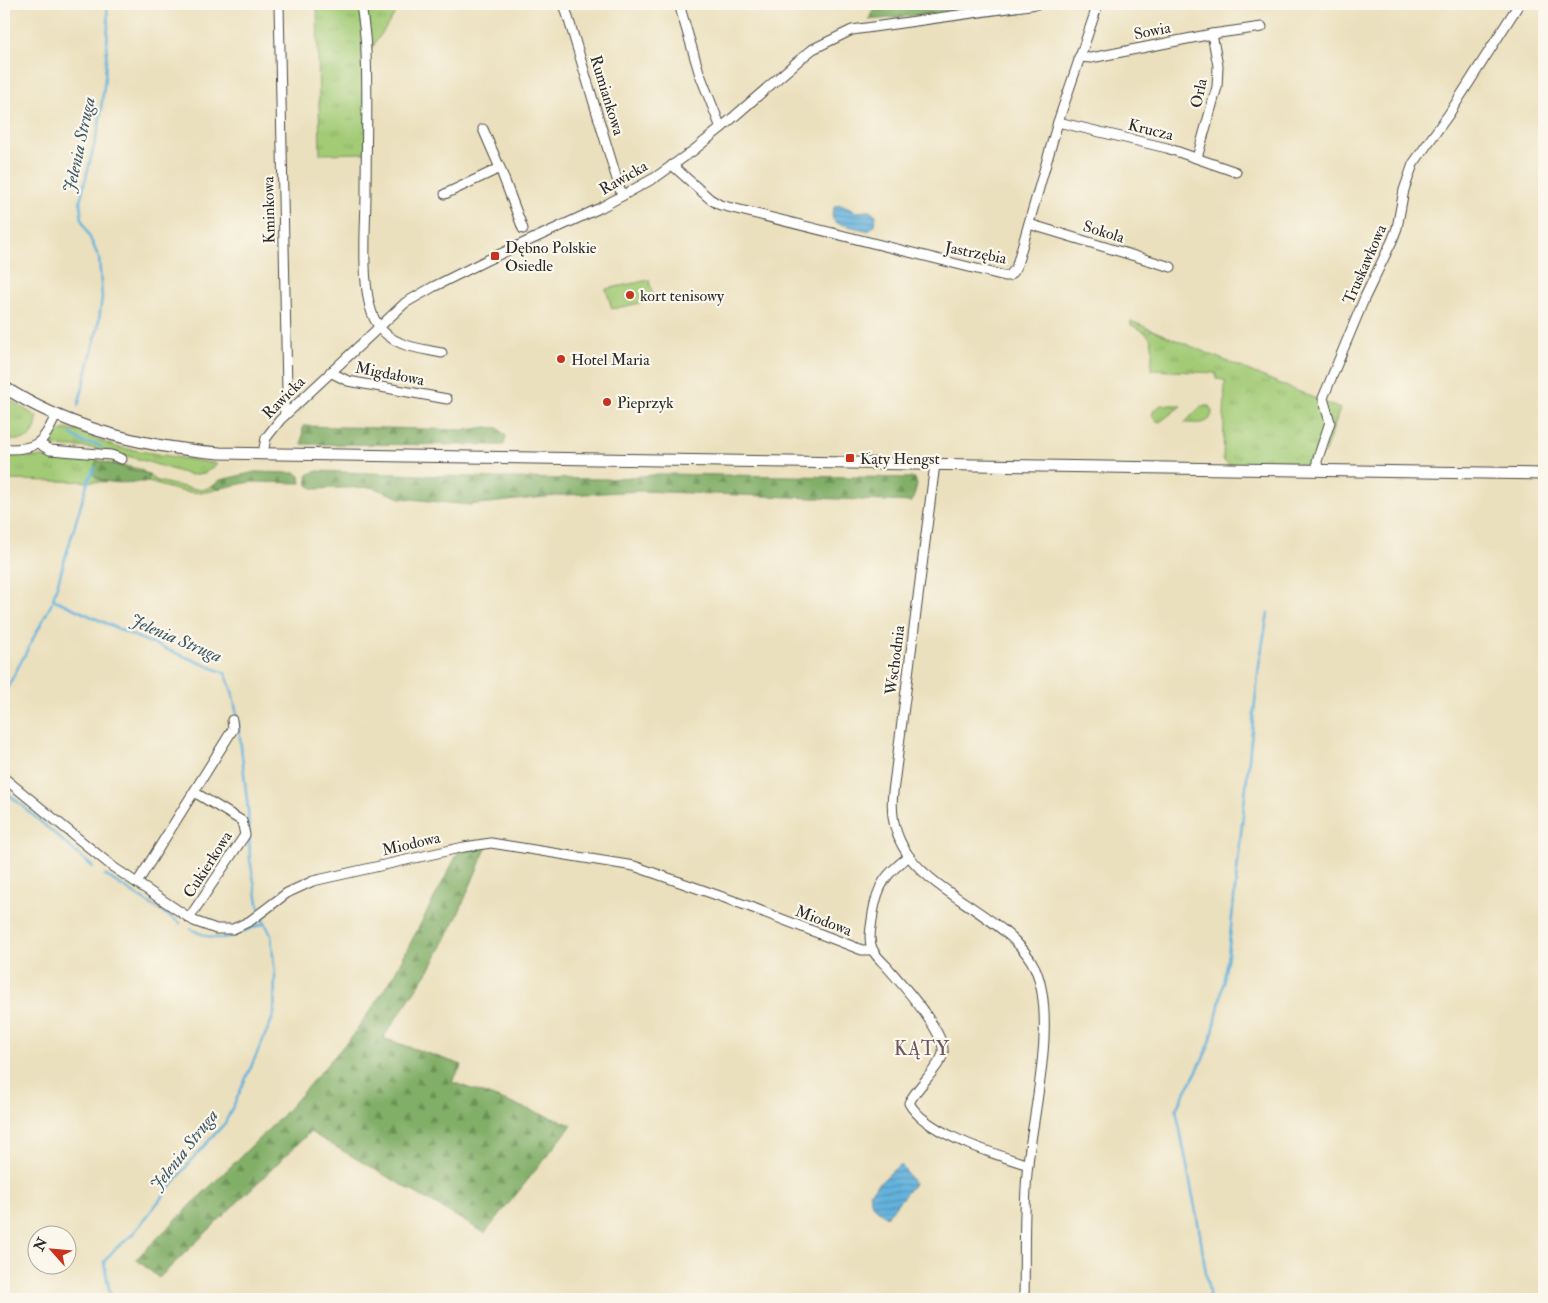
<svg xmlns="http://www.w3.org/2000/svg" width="1548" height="1303" font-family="'IM FELL Double Pica',serif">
	<defs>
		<pattern id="grass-tufts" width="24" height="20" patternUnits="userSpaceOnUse" patternTransform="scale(1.25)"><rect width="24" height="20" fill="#a3cb76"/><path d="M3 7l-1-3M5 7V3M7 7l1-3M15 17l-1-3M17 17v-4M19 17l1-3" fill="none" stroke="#8cae66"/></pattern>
		<pattern id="forest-firs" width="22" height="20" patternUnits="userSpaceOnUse" patternTransform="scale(1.25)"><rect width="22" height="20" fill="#82af67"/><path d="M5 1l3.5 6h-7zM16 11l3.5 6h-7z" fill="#6b8f55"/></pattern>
		<pattern id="water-rules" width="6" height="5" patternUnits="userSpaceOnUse" patternTransform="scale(1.25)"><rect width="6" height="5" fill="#63b2dd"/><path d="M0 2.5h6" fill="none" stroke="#5291b3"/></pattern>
	</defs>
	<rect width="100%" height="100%" fill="#fbf7ec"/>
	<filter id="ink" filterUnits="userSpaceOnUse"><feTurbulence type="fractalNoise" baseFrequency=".02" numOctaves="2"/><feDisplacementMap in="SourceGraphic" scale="10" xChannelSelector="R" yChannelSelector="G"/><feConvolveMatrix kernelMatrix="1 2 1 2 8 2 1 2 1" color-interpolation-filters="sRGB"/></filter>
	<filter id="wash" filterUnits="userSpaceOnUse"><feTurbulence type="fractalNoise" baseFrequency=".0096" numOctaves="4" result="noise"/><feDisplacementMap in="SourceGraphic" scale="20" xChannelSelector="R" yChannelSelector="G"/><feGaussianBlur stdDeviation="1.12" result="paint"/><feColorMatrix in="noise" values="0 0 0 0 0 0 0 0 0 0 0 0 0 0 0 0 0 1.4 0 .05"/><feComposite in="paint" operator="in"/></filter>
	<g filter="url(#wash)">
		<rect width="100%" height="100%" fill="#ebe0bd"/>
		<!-- grass -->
		<g fill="url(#grass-tufts)" stroke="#677b50">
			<path d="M317,4H398L399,8L369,52L366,153L320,154Z"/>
			<path d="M1131,321L1340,409L1325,452L1308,465H1229L1224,461L1223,458L1225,380L1216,379V373L1151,370C1152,345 1158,336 1131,325Z"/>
			<path d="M4,396L37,417C36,442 24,440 4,440Z"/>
			<path d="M1161,405H1180L1181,406L1160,422L1156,421L1152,415L1154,410Z"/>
			<path d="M1201,406H1209L1212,411C1212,426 1196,423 1184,423Z"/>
			<path d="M65,429L79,432L116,447L217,464L205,473L190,475L135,458L112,452L95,450V448L50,446L49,444L58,432Z"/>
			<path d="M4,456L98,459L92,473L98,479L107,482L4,480Z"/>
			<path d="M112,463L140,469L155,480L174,485L202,490L213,486L217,489C196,498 169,488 148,482L149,474L118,467Z"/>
		</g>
		<!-- forest -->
		<g fill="url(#forest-firs)" stroke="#566d49">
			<path d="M875,4H994V5L941,13L869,20Z"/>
			<path d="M303,426L466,430L486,427L498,428L506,436L504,445L302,444Z"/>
			<path d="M97,460L149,474L148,482C129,481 107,488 92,473Z"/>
			<path d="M317,471L496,478L609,479L664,474L915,478L917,485L912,502L640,491L565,495L469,505L401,498L371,487L314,489L308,485L307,475Z"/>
			<path d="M255,472L296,473L300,476L301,483L250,482L217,489L213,486L220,480Z"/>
			<path d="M487,846L457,917L431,967L383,1038L462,1065L452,1082L572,1125L485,1233L310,1132L159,1278L136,1259L280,1118L354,1034L391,980L459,851Z"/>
		</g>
		<!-- pitch -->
		<path fill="#a3cb76" stroke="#677b50" d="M649,280L654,300L612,309L606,289Z"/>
		<!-- water -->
		<g fill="url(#water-rules)" stroke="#476e84">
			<path d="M841,205L856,212L869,211L876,215L875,225L869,231L836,223C830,217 832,212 835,206Z"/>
			<path d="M899,1165L902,1166L914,1184L886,1217L872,1204L869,1193Z"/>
		</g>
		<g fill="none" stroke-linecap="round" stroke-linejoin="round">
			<!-- stream -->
			<g stroke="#63b2dd" stroke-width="2.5">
				<path d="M78,406L98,327L102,297L99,258L82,220L80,201L99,126L105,78L108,26L107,4"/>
				<path d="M71,434L84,443L96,444L101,447"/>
				<path d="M95,467L88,481L53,599L134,636L225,673L232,691L238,720L248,809L250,860L259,908"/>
				<path d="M4,694L52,603"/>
				<path d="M4,790L93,867"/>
				<path d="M105,875L180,923"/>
				<path d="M191,929C228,949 233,932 266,923"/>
				<path d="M111,1299L104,1262L114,1250L132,1235L194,1157L225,1123L238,1096L274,1015L275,975L271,935L262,917"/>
				<path d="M1210,1299L1199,1228L1176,1109C1188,1086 1203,1064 1211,1039C1219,1012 1223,983 1228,955L1259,665L1268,613"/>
			</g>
		</g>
	</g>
	<g filter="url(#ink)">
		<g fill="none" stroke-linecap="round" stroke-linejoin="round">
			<!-- minor casing -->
			<g stroke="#484641" stroke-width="11">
				<g id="minor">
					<path d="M279,4L287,390L284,404L285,415"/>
					<path d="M361,4C363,20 366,37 366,53C368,100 366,147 366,194C366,227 359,299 378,325C393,347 418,348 442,353"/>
					<path d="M564,4L622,196"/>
					<path d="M679,4L699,72L721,128"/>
					<path d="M1079,57L1091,58L1212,34L1262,27"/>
					<path d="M1058,122L1167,148L1236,172"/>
					<path d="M483,129L500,168L523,229"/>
					<path d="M1197,158L1217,87L1218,66L1212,34"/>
					<path d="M672,165L710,199L720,205L1005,276H1009L1016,268L1058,122L1098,4"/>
					<path d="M445,194L500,168"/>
					<path d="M1029,224L1171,267"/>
					<path d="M330,372L348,381L447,399"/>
					<path d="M40,442L43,446L50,450L111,455L122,459"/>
					<path d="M4,449C36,450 43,444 56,415"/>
					<path d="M263,453L266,438L280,420L405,303L433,287L485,261L600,208L656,177L694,150L721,128L798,61L813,49L852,30L1037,4"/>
					<path d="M935,464L893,792C884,869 955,890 1004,931C1016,941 1028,953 1035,968C1057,1018 1034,1109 1028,1163C1023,1208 1025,1254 1024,1299"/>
					<path d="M1318,470L1317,461L1330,422L1323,398L1365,297L1392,241L1397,228L1404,190L1413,164L1449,114L1519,4"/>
					<path d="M4,778L113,867L194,921L216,929H233L250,921L287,893L313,881L464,847L491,843L634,866L748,906L862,950H872"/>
					<path d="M908,857C886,874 878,884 873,913C872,924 867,940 873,950C876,957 883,962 888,968C901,983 946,1033 943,1053C941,1066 916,1088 909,1103C926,1134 995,1154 1028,1165"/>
					<path d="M137,883L228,737L233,729L232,720"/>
					<path d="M189,918L245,835L242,821L194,792"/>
				</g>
			</g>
			<!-- major casing -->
			<g stroke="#484641" stroke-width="13">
				<path id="major" d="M4,387C69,429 144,447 220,453L1544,474"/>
			</g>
			<!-- minor -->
			<use href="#minor" stroke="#fff" stroke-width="9"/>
			<!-- major -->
			<use href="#major" stroke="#fff" stroke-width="11"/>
		</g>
	</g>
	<!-- markers -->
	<g fill="#c8321e" stroke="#fbf7ec" stroke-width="2">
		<rect x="490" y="251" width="10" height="10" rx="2.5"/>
		<circle cx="630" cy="295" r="5"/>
		<circle cx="561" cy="359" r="5"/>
		<circle cx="607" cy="402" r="5"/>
		<rect x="845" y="453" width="10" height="10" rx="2.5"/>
	</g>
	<g text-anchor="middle" stroke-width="4.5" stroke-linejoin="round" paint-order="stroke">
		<!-- street labels -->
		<g font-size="16" fill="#2b2b2b" stroke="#fbf7ec">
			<text transform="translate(1152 30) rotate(-11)" y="6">Sowia</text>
			<text transform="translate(1198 93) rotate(-78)" y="6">Orla</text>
			<text transform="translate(608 95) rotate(73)" y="6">Rumiankowa</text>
			<text transform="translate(1151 129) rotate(14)" y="6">Krucza</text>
			<text transform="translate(623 177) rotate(-30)" y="6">Rawicka</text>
			<text transform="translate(268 210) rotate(-91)" y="6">Kminkowa</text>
			<text transform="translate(1104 231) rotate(17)" y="6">Sokola</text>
			<text transform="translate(976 252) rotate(11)" y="6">Jastrzębia</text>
			<text transform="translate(1364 264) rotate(-66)" y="6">Truskawkowa</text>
			<text transform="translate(390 373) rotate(11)" y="6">Migdałowa</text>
			<text transform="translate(283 397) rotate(-45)" y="6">Rawicka</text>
			<text transform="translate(894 660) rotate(-83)" y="6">Wschodnia</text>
			<text transform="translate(411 843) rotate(-13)" y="6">Miodowa</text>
			<text transform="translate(207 864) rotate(-57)" y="6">Cukierkowa</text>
			<text transform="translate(824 920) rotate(21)" y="6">Miodowa</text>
		</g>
		<!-- poi labels -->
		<g font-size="16" fill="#2b2b2b" stroke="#fbf7ec" text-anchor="start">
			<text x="505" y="253">Dębno Polskie<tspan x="505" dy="18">Osiedle</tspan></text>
			<text x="640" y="301">kort tenisowy</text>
			<text x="571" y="365">Hotel Maria</text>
			<text x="617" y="408">Pieprzyk</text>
			<text x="860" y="464">Kąty Hengst</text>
		</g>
		<!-- water labels -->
		<g font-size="18" font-style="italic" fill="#3f5a69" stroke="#fbf7ec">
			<text transform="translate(79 145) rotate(-78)" y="6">Jelenia Struga</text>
			<text transform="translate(176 638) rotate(23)" y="6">Jelenia Struga</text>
			<text transform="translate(184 1150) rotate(-52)" y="6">Jelenia Struga</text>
		</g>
		<!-- quarter labels -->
		<g font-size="19" letter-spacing="1" fill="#6e5760" stroke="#fbf7ec">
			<text x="922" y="1055">KĄTY</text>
		</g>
	</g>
	<!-- margin -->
	<rect width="1548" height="1303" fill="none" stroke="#fbf7ec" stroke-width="20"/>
	<!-- north arrow -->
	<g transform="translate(52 1250) rotate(297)"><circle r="24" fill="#fbf7ec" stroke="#a8a59f"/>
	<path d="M0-4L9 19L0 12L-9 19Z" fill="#c8321e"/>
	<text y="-8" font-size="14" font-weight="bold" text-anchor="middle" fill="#2b2b2b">N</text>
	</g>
</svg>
